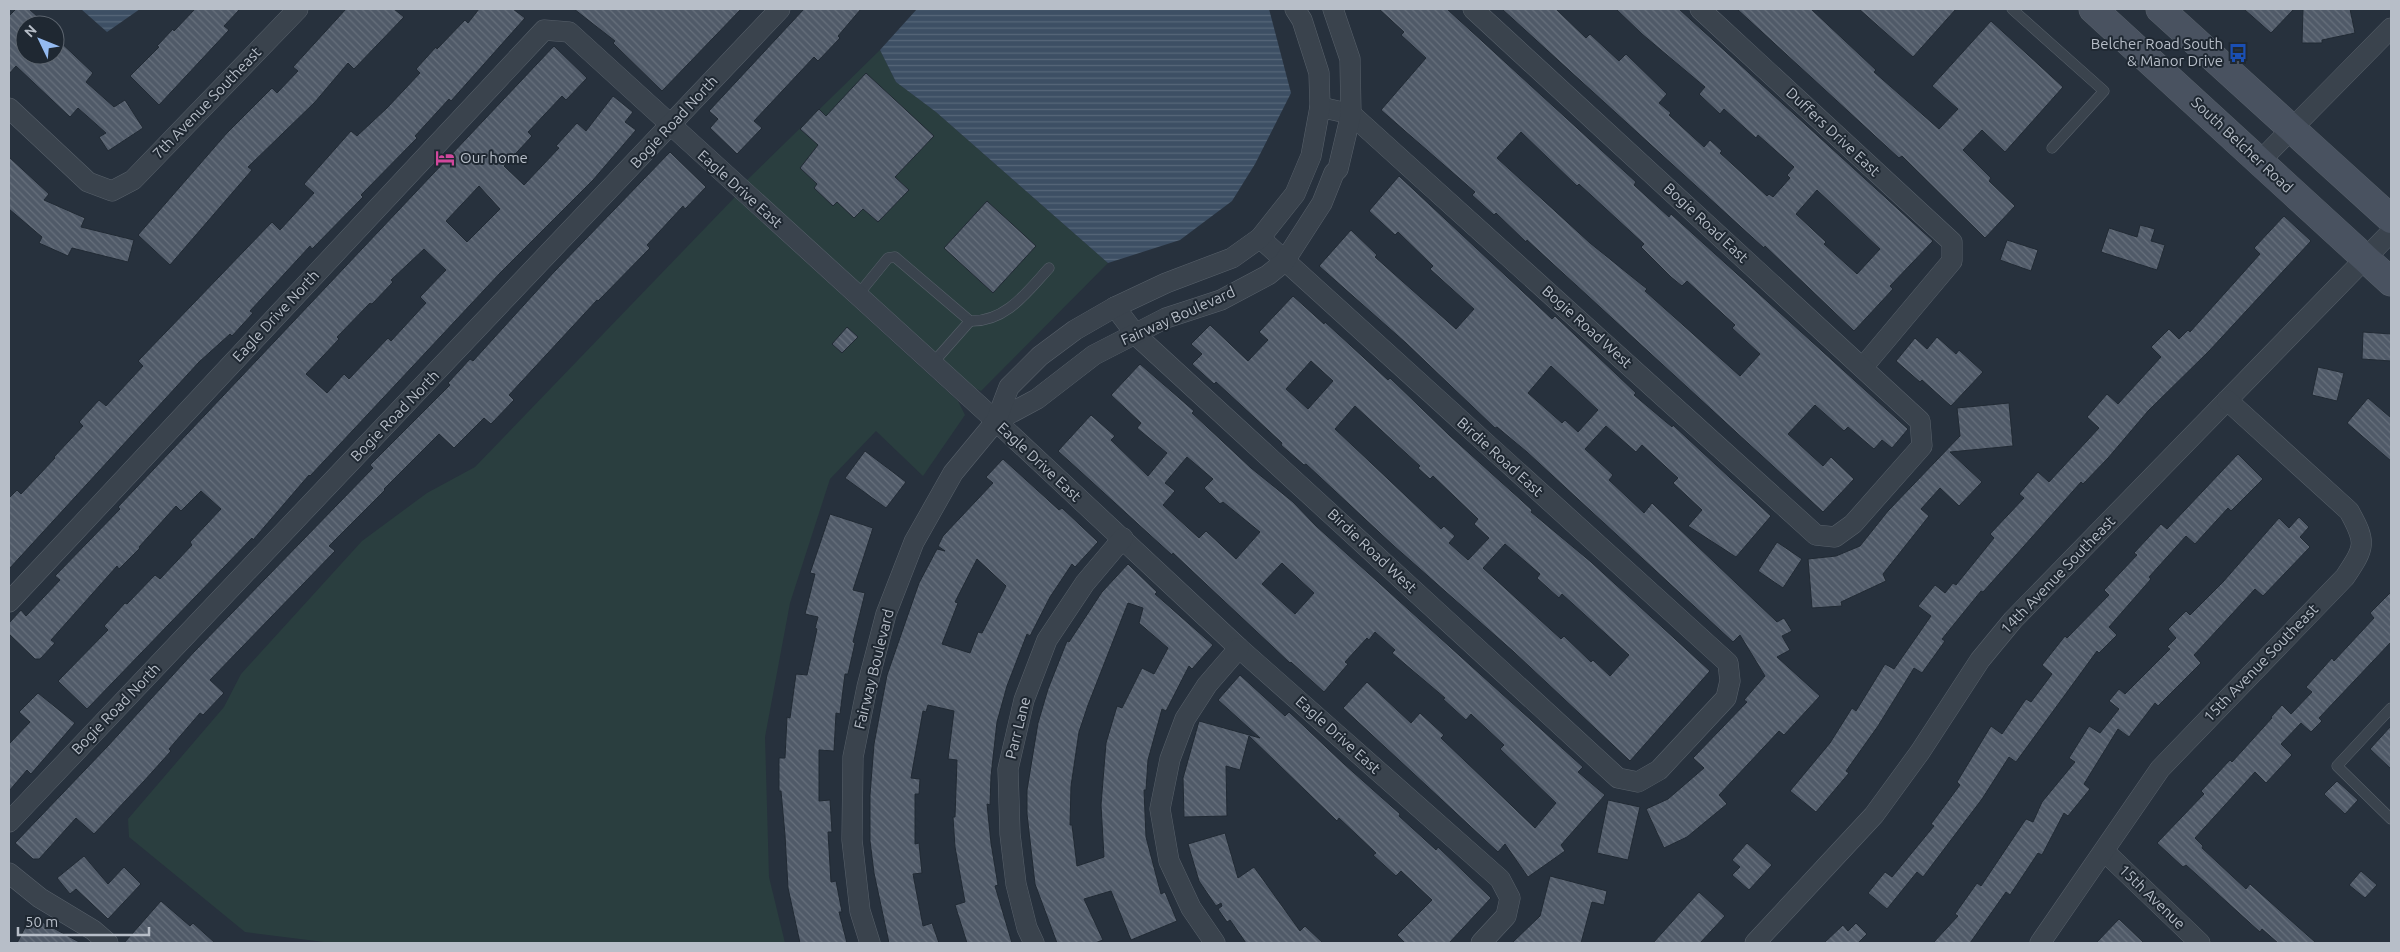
<svg xmlns="http://www.w3.org/2000/svg" width="2400" height="952" font-family="Ubuntu,sans-serif">
	<defs>
		<pattern id="water-rules" width="6" height="5" patternUnits="userSpaceOnUse" patternTransform="scale(1.25)"><rect width="6" height="5" fill="#3d4f64"/><path d="M0 2.5h6" fill="none" stroke="#576779"/></pattern>
		<pattern id="building-back-hatch" width="6" height="6" patternUnits="userSpaceOnUse" patternTransform="scale(1.25)"><rect width="6" height="6" fill="#505a68"/><path d="M-1 5l2 2M0 0l6 6M5-1l2 2" fill="none" stroke="#67707c"/></pattern>
	</defs>
	<rect width="100%" height="100%" fill="#27313d"/>
	<!-- green -->
	<g fill="#2a3e3f">
		<path d="M880,50L896,82L936,112L1108,263L981,391L967,384L745,182Z"/>
		<path d="M735,197L958,401L965,415L923,476L876,431L830,479L790,603L765,737L769,877L785,943H332L245,932L129,837L128,819L224,707L241,674L362,541L427,493L475,467Z"/>
	</g>
	<!-- water -->
	<g fill="url(#water-rules)">
		<path d="M81,9H140L107,32Z"/>
		<path d="M917,9H1269L1291,93L1255,164L1232,201L1180,240L1108,263L936,112L896,82L880,50Z"/>
	</g>
	<!-- building -->
	<g fill="url(#building-back-hatch)" stroke="#212a34" fill-rule="evenodd">
		<path d="M16,9H29L47,25H25V55H55V37L93,73L86,82L114,107L125,100L143,128L108,151L99,137L106,133L78,108L70,117L16,66L9,74V16Z"/>
		<path d="M195,9H240L224,26L229,30L159,105L130,76L159,47L157,46L173,29L174,31Z"/>
		<path d="M346,9H394L404,17L354,69L348,63L315,102L248,167L252,170L170,265L138,235L227,133L272,88L277,93L298,71L293,67Z"/>
		<path d="M479,9H513L525,18L451,101L449,99L415,136L417,138L361,195L363,197L312,249L310,246L250,311L253,313L232,336L230,334L199,362L9,569V498L17,490L21,494L55,458L54,457L83,426L79,422L99,400L106,406L143,366L138,361L272,222L280,230L314,193L304,184L351,131L357,136L387,108L420,73L416,69L436,47L437,49L465,20L468,23Z"/>
		<path d="M574,9H741L662,91L613,43L615,41Z"/>
		<path d="M804,9H861L838,36L840,38L818,61L814,57L754,121L762,128L737,154L710,128L718,119L709,111Z"/>
		<path d="M1379,9H1447L1636,182L1634,185L1669,217L1671,214L1908,429L1892,448L1882,440L1874,449L1848,427L1844,431L1815,405L1788,434L1823,466L1831,457L1854,479L1823,512L1527,240L1526,242L1496,213L1494,215L1472,195L1475,192L1381,110L1426,58L1401,35L1404,32ZM1521,132L1577,186L1579,184L1644,244L1641,247L1671,277L1682,286L1687,281L1735,325L1732,328L1760,354L1740,376L1645,291L1647,289L1590,243L1497,158Z"/>
		<path d="M1502,9H1556L1586,38L1590,34L1619,61L1626,54L1667,94L1659,103L1671,113L1669,115L1704,147L1710,140L1722,151L1720,153L1767,196L1769,194L1773,197L1790,178L1787,175L1794,167L1758,135L1756,138L1724,109L1720,114L1699,94L1705,87L1642,34L1616,9H1679L1933,241L1890,286L1893,289L1854,331L1765,246L1764,248ZM1817,190L1880,249L1857,274L1824,244L1826,242L1796,214Z"/>
		<path d="M1737,9H1811L1876,70L1874,72L1939,129L1958,109L1932,86L1991,21L2063,87L2005,152L1982,130L1963,150L1991,178L1989,181L2015,206L1985,238L1902,156L1899,158Z"/>
		<path d="M1859,9H1956L1913,57Z"/>
		<path d="M2244,9H2294L2271,33Z"/>
		<path d="M2303,9H2350L2355,33L2322,40V43H2302Z"/>
		<path d="M554,46L587,78L566,100L562,96L528,132L532,136L504,166L524,185L559,148L556,146L577,123L586,131L613,96L633,112L625,122L636,130L593,180L500,273L310,476L309,475L253,540L252,538L87,709L58,681L108,630L104,626L125,603L127,604L155,575L160,579L192,545L190,542L221,509L201,491L181,511L176,506L139,547L140,548L119,569L117,566L51,640L55,643L40,659H35L9,634V623L21,610L26,616L60,580L55,576L120,509L118,507ZM479,186L500,209L467,242L446,221ZM424,249L446,270L420,297L426,303L391,341L388,338L349,379L344,374L327,393L306,374L339,339L337,337L370,303L372,304L393,282L391,280Z"/>
		<path d="M866,73L934,136L895,177L909,190L878,222L863,209L854,218L837,202L833,206L814,188L817,184L800,168L818,145L800,129L819,109L826,116Z"/>
		<path d="M670,152L706,187L685,209L683,206L647,245L650,248L598,301L597,300L509,395L514,400L491,424L484,418L454,448L439,434L384,489L385,490L329,546L335,551L210,680L224,693L203,715L200,713L169,749L171,751L144,781L94,834L76,818L39,859H33L15,843L107,747L194,652L373,468L370,465L450,385L448,383L470,359L473,361L554,272Z"/>
		<path d="M9,157L49,194L44,200L85,218L81,227L134,240L128,262L72,248L68,256L39,243L42,237L9,209Z"/>
		<path d="M1399,176L1552,319L1555,316L1636,393L1634,395L1672,427L1673,425L1771,516L1736,557L1688,526L1702,510L1673,483L1678,478L1642,445L1636,452L1606,426L1585,449L1613,475L1609,480L1644,513L1652,503L1777,622L1784,618L1792,631L1782,636L1790,650L1777,657L1820,696L1784,735L1779,731L1719,795L1727,804L1687,837L1664,848L1646,809L1668,799L1704,768L1693,758L1747,702L1744,700L1765,676L1740,635L1733,642L1527,452L1497,427L1495,428L1406,343L1319,266L1351,230L1377,255L1375,257L1456,329L1474,309L1430,269L1433,266L1398,232L1395,235L1369,211ZM1551,366L1598,410L1578,432L1565,420L1562,423L1528,393Z"/>
		<path d="M987,201L1036,246L993,293L944,248Z"/>
		<path d="M2284,216L2311,241L2209,351L2148,411L2108,458L2083,484L2081,482L1983,592L1981,591L1942,639L1945,641L1922,673L1914,668L1878,726L1846,771L1849,773L1816,812L1790,791L1830,743L1852,708L1856,711L1885,664L1894,669L1931,616L1918,606L1935,585L1945,593L1953,583L1956,585L1994,538L1990,534L2024,498L2019,494L2038,472L2049,482L2099,428L2087,417L2107,394L2118,404L2161,357L2151,347L2169,329L2179,339L2188,330L2190,332L2260,254L2254,248Z"/>
		<path d="M2140,225L2155,229L2151,241L2165,245L2157,270L2101,252L2109,228L2137,237Z"/>
		<path d="M2007,240L2038,250L2031,271L2000,260Z"/>
		<path d="M1293,296L1324,324L1325,322L1388,380L1390,378L1449,435L1532,510L1531,512L1591,562L1710,671L1630,761L1514,652L1394,546L1306,464L1304,465L1281,445L1282,443L1216,382L1214,384L1192,364L1202,354L1191,344L1210,325L1248,361L1268,340L1259,332ZM1311,361L1333,381L1308,409L1286,389ZM1355,406L1420,466L1418,468L1430,479L1433,476L1478,519L1474,524L1489,538L1468,560L1449,543L1455,536L1444,526L1441,529L1335,429ZM1505,544L1540,574L1537,578L1559,598L1562,594L1629,655L1610,676L1593,660L1591,662L1564,636L1561,639L1483,568Z"/>
		<path d="M847,327L858,337L842,353L832,344Z"/>
		<path d="M2363,332L2391,334V361L2362,359Z"/>
		<path d="M1937,337L1956,354L1959,350L1983,372L1951,406L1922,380L1920,382L1896,361L1915,338L1927,349Z"/>
		<path d="M1140,364L1194,411L1192,413L1251,468L1293,502L1316,526L1583,767L1578,772L1605,795L1561,845L1565,851L1528,877L1505,844L1498,852L1343,708L1367,682L1411,723L1420,713L1444,735L1441,738L1535,828L1556,803L1500,749L1504,745L1471,714L1466,720L1443,699L1445,698L1392,653L1395,650L1375,632L1369,640L1367,638L1345,662L1348,664L1324,692L1291,662L1290,663L1173,553L1172,555L1058,451L1091,415L1115,436L1111,440L1148,476L1167,453L1137,428L1141,423L1111,395ZM1187,457L1213,479L1204,488L1220,504L1223,502L1260,532L1236,559L1206,531L1199,538L1163,505L1175,491L1165,483ZM1282,563L1314,593L1295,614L1262,584Z"/>
		<path d="M2318,367L2344,373L2337,401L2312,395Z"/>
		<path d="M2368,398L2391,418V461L2347,423Z"/>
		<path d="M2009,403L2013,446L1950,452L1982,482L1959,506L1940,488L1921,509L1929,516L1883,574L1886,581L1841,602L1842,606L1812,608L1808,559L1836,556L1860,546L1888,511L1960,436L1957,408Z"/>
		<path d="M865,451L906,482L886,508L845,478Z"/>
		<path d="M2238,454L2263,479L2231,511L2228,508L2195,544L2186,536L2149,577L2151,579L2109,627L2117,635L2099,653L2097,651L2016,762L2009,757L1982,799L1923,877L1917,872L1887,909L1868,893L1885,872L1892,877L1934,826L1931,824L1960,785L1957,782L1991,726L2002,734L2026,699L2031,702L2052,674L2042,665L2065,636L2067,638L2109,595L2104,590L2137,555L2134,553L2161,524L2167,529Z"/>
		<path d="M1003,459L1059,510L1062,508L1098,542L1075,567L1072,564L1050,597L1030,636L1027,634L1007,686L997,722L991,776L990,805L987,804L991,843L998,885L995,886L1012,943H967L955,905L965,902L955,847L953,817H955L957,760L948,759L954,711L928,705L926,712L923,711L911,778L920,779L919,794H915V844L919,843L922,873L913,874L923,926L932,923L939,943H889L874,873L870,841V795L874,744L887,675L919,583L937,549L945,551L938,546L943,536L993,483L986,477ZM977,559L1006,586L982,633L978,632L970,653L942,644L958,603L955,602Z"/>
		<path d="M830,514L873,528L853,590L865,593L853,642L855,643L848,674H845L840,714L836,713L834,751L819,750V801L830,800L832,832H828L831,882L836,881L842,912H839L847,943H800L788,888L785,835L781,791H779V758H785L787,717L790,718L796,674L807,675L817,629L815,628L818,617L805,614L815,574L810,573Z"/>
		<path d="M2299,517L2309,527L2300,537L2310,547L2263,596L2255,589L2194,655L2201,663L2158,706L2155,703L2129,737L2118,729L2084,784L2090,789L2068,816L2064,813L2042,855L2038,853L2010,895L2006,892L1970,943H1933L1958,916L1955,914L1977,883L1981,886L2026,819L2033,822L2042,802L2075,762L2069,758L2089,726L2100,733L2119,709L2109,701L2119,689L2125,694L2170,649L2167,647L2176,638L2168,629L2186,611L2190,615L2223,582L2279,518L2289,528Z"/>
		<path d="M1777,542L1802,559L1783,588L1758,571Z"/>
		<path d="M1128,564L1157,592L1155,594L1213,645L1192,669L1189,666L1166,711L1162,709L1148,760L1146,790H1144L1146,837L1161,894L1165,892L1177,921L1131,940L1111,891L1084,899L1103,940L1095,943H1057L1035,884L1027,814V790L1038,723L1048,689L1067,641L1069,642L1102,592ZM1128,603L1143,608L1139,623L1168,648L1154,674L1142,668L1122,708L1117,706L1106,743L1101,805L1104,857L1077,866L1072,825H1070L1071,786L1079,732L1088,705Z"/>
		<path d="M2391,592V642L2319,718L2322,721L2311,732L2301,723L2281,744L2292,755L2266,783L2255,772L2195,838L2203,846L2202,848L2246,889L2250,884L2316,943H2278L2262,929L2260,932L2186,865L2183,867L2157,843L2204,794L2201,791L2230,760L2232,762L2272,718L2271,717L2282,705L2291,714L2312,692L2306,687L2332,658L2334,661L2374,618L2370,613Z"/>
		<path d="M1240,675L1285,716L1289,712L1344,764L1400,814L1399,816L1436,850L1438,847L1491,898L1449,943H1405L1397,935L1432,900L1401,871L1396,876L1373,855L1376,853L1339,818L1337,821L1249,736L1240,770L1226,766L1227,816L1184,817L1183,778L1199,721L1260,738L1218,700Z"/>
		<path d="M38,693L75,723L31,774L27,770L9,791V744L30,722L19,712Z"/>
		<path d="M2391,726V769L2370,749Z"/>
		<path d="M2337,781L2358,800L2345,814L2324,794Z"/>
		<path d="M1608,800L1640,807L1628,860L1597,853Z"/>
		<path d="M1225,833L1238,878L1254,867L1300,931L1305,926L1323,943H1246L1230,920L1227,922L1218,909L1222,906L1221,903L1216,906L1199,881L1188,844Z"/>
		<path d="M1747,843L1772,865L1749,890L1732,875L1740,867L1732,860Z"/>
		<path d="M84,856L108,884L124,867L141,884L108,919L76,889L70,894L57,878Z"/>
		<path d="M2361,871L2377,885L2365,898L2349,885Z"/>
		<path d="M1550,876L1607,891L1604,905L1592,902L1581,943H1512L1540,916Z"/>
		<path d="M1699,892L1725,916L1700,943H1653Z"/>
		<path d="M161,901L190,926L193,923L215,943H124Z"/>
		<path d="M31,916L81,943H17Z"/>
		<path d="M2119,919L2144,943H2096Z"/>
		<path d="M1856,923L1867,934L1859,942L1861,943H1824L1843,925L1848,931Z"/>
	</g>
	<g fill="none" stroke-linecap="round" stroke-linejoin="round">
		<!-- service casing -->
		<g stroke="#58616b" stroke-width="11">
			<g id="service">
				<path d="M2012,9L2104,91L2052,148"/>
				<path d="M857,296L888,258L895,257L970,321C1006,322 1027,292 1049,268"/>
				<path d="M932,364L970,321"/>
				<path d="M2391,708L2337,766L2391,819"/>
			</g>
		</g>
		<!-- minor casing -->
		<g stroke="#58616b" stroke-width="21">
			<g id="minor">
				<path d="M1700,9L1952,242V261L1863,367"/>
				<path d="M1320,107L1351,114L1816,535L1835,537L1853,524L1922,446L1920,421L1473,9"/>
				<path d="M9,108L88,182L112,191L133,180L298,9"/>
				<path d="M2260,161L2391,28"/>
				<path d="M1115,307L1136,335L1618,778L1638,782L1659,770L1726,698L1730,681L1728,663L1260,238"/>
				<path d="M996,421L1037,399L1094,355L1166,318L1221,300L1268,275L1284,262L1322,203L1334,173L1338,169L1351,114L1350,59L1333,9"/>
				<path d="M9,602L544,30L569,32L996,421L1239,648L1500,879L1510,898L1506,916L1481,943"/>
				<path d="M9,822L780,9"/>
				<path d="M2104,851L2200,943"/>
				<path d="M9,873L40,898L93,930L108,943"/>
				<path d="M870,943L860,911L852,840L853,757L867,687L886,614L914,542L953,473L996,421L1009,387L1040,356L1075,330L1115,307L1166,283L1232,258L1260,238L1295,194L1311,156L1320,107L1319,73L1302,20L1295,9"/>
				<path d="M1034,943L1027,928L1016,884L1010,834L1008,769L1024,700L1047,640L1085,583L1123,538"/>
				<path d="M1215,943L1191,908L1169,861L1160,809L1170,759L1185,719L1207,685L1239,648"/>
				<path d="M1755,943L1874,815L1920,752L1980,660L2013,620L2391,232"/>
				<path d="M2040,943L2160,769L2345,577C2365,547 2367,543 2349,511L2227,400"/>
			</g>
		</g>
		<!-- secondary casing -->
		<g stroke="#58616b" stroke-width="29">
			<g id="secondary">
				<path d="M2093,9L2391,282"/>
				<path d="M2160,9L2391,219"/>
			</g>
		</g>
		<!-- service -->
		<use href="#service" stroke="#3a434d" stroke-width="10"/>
		<!-- minor -->
		<use href="#minor" stroke="#3a434d" stroke-width="20"/>
		<!-- secondary -->
		<use href="#secondary" stroke="#495260" stroke-width="28"/>
	</g>
	<!-- icons -->
	<defs>
		<g id="bus-bare" transform="scale(1.5)"><path d="M-5-6H5V4H4V6H2V4H-2V6H-4V4H-5ZM-3.5-4V0h7V-4ZM-3.5 1.2v1.5H-2V1.2ZM2 1.2v1.5H3.5V1.2Z" fill="#1a4fb4" stroke="#1f2832" stroke-width="2.5" paint-order="stroke"/></g>
		<g id="hotel-bare" transform="scale(1.5)"><path d="M-6-4.5h1.5V1H6V5H4.5V3h-9V5H-6ZM-4 0a1.8 1.8 0 1 1 3.6 0ZM.5 0V-2.5h3Q6-2.5 6 0Z" fill="#d1479c" stroke="#1f2832" stroke-width="2.5" paint-order="stroke"/></g>
	</defs>
	<g fill-rule="evenodd">
		<use href="#bus-bare" x="2238" y="53"/>
		<use href="#hotel-bare" x="445" y="158"/>
	</g>
	<g text-anchor="middle" stroke-width="4" stroke-linejoin="round" paint-order="stroke">
		<!-- poi labels -->
		<g font-size="15" fill="#b7bec8" stroke="#1f2832" text-anchor="end">
			<text x="2223" y="49">Belcher Road South<tspan x="2223" dy="17">&amp; Manor Drive</tspan></text>
			<text x="460" y="163" text-anchor="start">Our home</text>
		</g>
		<!-- street labels -->
		<g font-size="15" fill="#b7bec8" stroke="#1f2832">
			<text transform="translate(207 103) rotate(-46)" y="5">7th Avenue Southeast</text>
			<text transform="translate(674 122) rotate(-47)" y="5">Bogie Road North</text>
			<text transform="translate(1833 132) rotate(43)" y="5">Duffers Drive East</text>
			<text transform="translate(2242 145) rotate(43)" y="5">South Belcher Road</text>
			<text transform="translate(740 189) rotate(42)" y="5">Eagle Drive East</text>
			<text transform="translate(1706 223) rotate(43)" y="5">Bogie Road East</text>
			<text transform="translate(276 316) rotate(-47)" y="5">Eagle Drive North</text>
			<text transform="translate(1178 316) rotate(-24)" y="5">Fairway Boulevard</text>
			<text transform="translate(1587 327) rotate(42)" y="5">Bogie Road West</text>
			<text transform="translate(395 416) rotate(-46)" y="5">Bogie Road North</text>
			<text transform="translate(1500 457) rotate(42)" y="5">Birdie Road East</text>
			<text transform="translate(1039 462) rotate(43)" y="5">Eagle Drive East</text>
			<text transform="translate(1372 551) rotate(43)" y="5">Birdie Road West</text>
			<text transform="translate(2058 575) rotate(-46)" y="5">14th Avenue Southeast</text>
			<text transform="translate(2261 663) rotate(-46)" y="5">15th Avenue Southeast</text>
			<text transform="translate(874 669) rotate(-76)" y="5">Fairway Boulevard</text>
			<text transform="translate(116 709) rotate(-46)" y="5">Bogie Road North</text>
			<text transform="translate(1018 728) rotate(-76)" y="5">Parr Lane</text>
			<text transform="translate(1338 735) rotate(42)" y="5">Eagle Drive East</text>
			<text transform="translate(2152 897) rotate(44)" y="5">15th Avenue</text>
		</g>
	</g>
	<!-- border -->
	<rect width="2400" height="952" fill="none" stroke="#b7bec8" stroke-width="20"/>
	<!-- north arrow -->
	<g transform="translate(40 40) rotate(313)"><circle r="24" fill="#1f2832" stroke="#5c646e"/>
	<path d="M0-4L9 19L0 12L-9 19Z" fill="#94baf0"/>
	<text y="-8" font-size="14" font-weight="bold" text-anchor="middle" fill="#b7bec8">N</text>
	</g>
	<!-- scale -->
	<path d="M18 927v8h131v-8" fill="none" stroke="#b7bec8" stroke-width="2.5"/>
	<text x="25" y="927" font-size="15" fill="#b7bec8" stroke="#1f2832" stroke-width="4" paint-order="stroke">50 m</text>
</svg>
